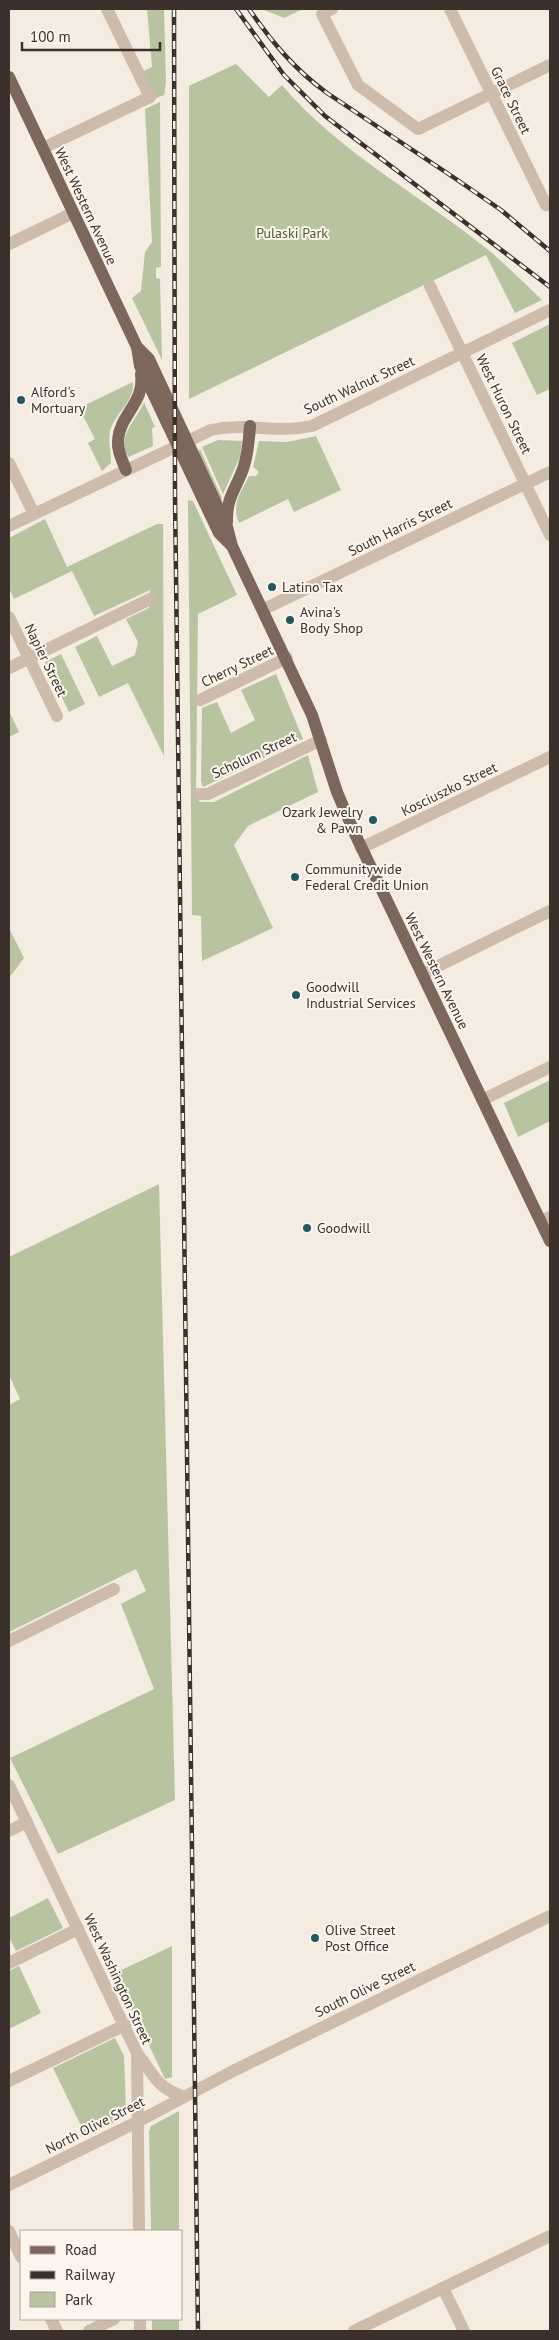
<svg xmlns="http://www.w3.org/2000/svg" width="559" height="2340" font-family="'PT Sans',sans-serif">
	<rect width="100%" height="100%" fill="#f4ebe1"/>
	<!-- green -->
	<g fill="#b8c4a0">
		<path d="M147,9H164L166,83L164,95L154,99L142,72L152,67Z"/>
		<path d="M262,9H303L284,18Z"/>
		<path d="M236,64L269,97L282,85C340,154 423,196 492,253C509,268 525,284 542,300L515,313L486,255L189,399V86Z"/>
		<path d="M160,102L161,267L156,268V278L160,279L162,360L132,298L141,291L145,252L152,242L145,109Z"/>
		<path d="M550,324V389L537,395L512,343Z"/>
		<path d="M133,382C135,401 115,413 110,431C108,442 111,452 111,463L102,471L88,443L95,439L79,408Z"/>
		<path d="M144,402L155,427L152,428L153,446L129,457C114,439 138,418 144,402Z"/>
		<path d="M316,436L341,490L294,512L288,499L239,523C231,504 241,493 249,476H256L259,472L253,467L259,441L287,442Z"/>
		<path d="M218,440L242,441L240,457L223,494L202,447Z"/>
		<path d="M200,449L222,498L221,501L197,452Z"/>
		<path d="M188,500L193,501L237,595L198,614L196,796L200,802H214L308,755L318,792L248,826L234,845L273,928L202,961L201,916L192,915Z"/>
		<path d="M45,519L67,567L157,524H163L164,756L128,683L99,697L75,647L97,636L112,666L135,655L138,642L126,619L149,608L150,590L94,616L72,571L14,599L9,588V538Z"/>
		<path d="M61,654L85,704L69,712L45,662Z"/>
		<path d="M276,674L303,739L203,787L201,781L202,708L217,702L231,733L255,720L241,690Z"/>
		<path d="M9,711L19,732L9,737Z"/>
		<path d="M9,928L24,958L9,978Z"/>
		<path d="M550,1080V1121L518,1137L504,1103Z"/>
		<path d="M159,1184L175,1800L58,1854L10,1758L154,1689L121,1604L146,1591L136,1569L9,1632V1405L20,1399L9,1375V1257Z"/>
		<path d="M48,1898L63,1928L16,1951L9,1937V1918Z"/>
		<path d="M172,1946V2077L165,2079L115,1973Z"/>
		<path d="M19,1966L41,2013L9,2029V1971Z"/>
		<path d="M115,2038L124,2056L126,2109L121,2119L86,2136L53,2068Z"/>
		<path d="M179,2111V2231H151L149,2132L151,2126Z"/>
		<rect x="152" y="2319" width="27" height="12"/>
	</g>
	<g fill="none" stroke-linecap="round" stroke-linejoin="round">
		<!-- minor -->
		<g stroke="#cdbbac" stroke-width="12">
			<path d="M332,9L322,14L358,85L418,129L550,65"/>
			<path d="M450,9L546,205"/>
			<path d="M43,148L150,97L107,9"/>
			<path d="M9,244L73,213"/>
			<path d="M430,286L550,535"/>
			<path d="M9,463L34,514"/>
			<path d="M9,526L211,430C247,422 275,434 312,426L550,310"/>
			<path d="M264,609L550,472"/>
			<path d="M9,617L57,716"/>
			<path d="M9,668L150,599"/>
			<path d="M200,700L287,658"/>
			<path d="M199,794H208L321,740"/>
			<path d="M361,848L550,757"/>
			<path d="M422,974L550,911"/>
			<path d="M482,1100L550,1067"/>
			<path d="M541,1221L550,1217"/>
			<path d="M9,1641L114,1589"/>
			<path d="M9,1785L137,2053L139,2231"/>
			<path d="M9,1831L27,1822"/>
			<path d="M9,1963L78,1929"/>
			<path d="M137,2053C153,2073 157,2089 183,2096"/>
			<path d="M9,2081L125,2025"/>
			<path d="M9,2185L139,2121L233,2071L550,1916"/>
			<path d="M9,2231L21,2257"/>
			<path d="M443,2288L464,2331"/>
			<path d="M51,2319L57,2331"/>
			<path d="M140,2319V2331"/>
			<path d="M89,2331L114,2319"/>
			<path d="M354,2331L550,2236"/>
		</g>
		<!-- major -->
		<g stroke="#7d675c" stroke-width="12">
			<path d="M9,77L137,347L140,366L219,533L231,545"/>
			<path d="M137,347L149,359L227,527L232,546L312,715L337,792L355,834L550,1241"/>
			<path d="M126,470C122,460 117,450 118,440C120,414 145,403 141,374"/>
			<path d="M227,522C226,497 237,488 244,466C248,453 249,440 250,426"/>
		</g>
		<!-- rail casing -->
		<g stroke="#3b302b" stroke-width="4.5">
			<g id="rail">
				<path d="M174,9L175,495L198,2331"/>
				<path d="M236,9L284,75L325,116L550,287"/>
				<path d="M249,9C272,42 294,69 327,93L456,179L501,210L550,251"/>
			</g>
		</g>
		<!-- rail -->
		<use href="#rail" stroke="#fbf5ee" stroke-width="2.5" stroke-dasharray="8" stroke-linecap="butt"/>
	</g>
	<!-- markers -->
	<g fill="#1f5a5e" stroke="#fbf5ee" stroke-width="2">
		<circle cx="21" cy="400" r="5"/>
		<circle cx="272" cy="587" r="5"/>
		<circle cx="290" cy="620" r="5"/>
		<circle cx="373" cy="820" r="5"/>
		<circle cx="295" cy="877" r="5"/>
		<circle cx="296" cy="995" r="5"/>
		<circle cx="307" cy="1228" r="5"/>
		<circle cx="315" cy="1938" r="5"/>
	</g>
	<g text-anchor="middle" stroke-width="4" stroke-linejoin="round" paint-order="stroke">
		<!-- street labels -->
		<g font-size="14" fill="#3b302b" stroke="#fbf5ee">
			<text transform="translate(511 100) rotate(64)" y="5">Grace Street</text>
			<text transform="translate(86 206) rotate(65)" y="5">West Western Avenue</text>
			<text transform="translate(359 385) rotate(-25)" y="5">South Walnut Street</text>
			<text transform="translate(504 404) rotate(64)" y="5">West Huron Street</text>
			<text transform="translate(400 527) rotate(-26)" y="5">South Harris Street</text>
			<text transform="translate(46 660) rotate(64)" y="5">Napier Street</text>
			<text transform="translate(237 666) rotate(-26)" y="5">Cherry Street</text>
			<text transform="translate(254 755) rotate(-25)" y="5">Scholum Street</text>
			<text transform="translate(449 789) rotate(-26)" y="5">Kosciuszko Street</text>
			<text transform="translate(437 971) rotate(64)" y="5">West Western Avenue</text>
			<text transform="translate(118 1979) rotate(65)" y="5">West Washington Street</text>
			<text transform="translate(365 1989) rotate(-26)" y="5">South Olive Street</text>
			<text transform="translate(95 2125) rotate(-27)" y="5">North Olive Street</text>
		</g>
		<!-- park labels -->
		<g font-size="14" fill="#4a5a2e" stroke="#fbf5ee">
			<text x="292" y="238">Pulaski Park</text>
		</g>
		<!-- poi labels -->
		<g font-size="14" fill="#3b302b" stroke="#fbf5ee" text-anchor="start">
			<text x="31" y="397">Alford's<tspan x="31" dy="16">Mortuary</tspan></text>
			<text x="282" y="592">Latino Tax</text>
			<text x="300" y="617">Avina's<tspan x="300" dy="16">Body Shop</tspan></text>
			<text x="363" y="817" text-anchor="end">Ozark Jewelry<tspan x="363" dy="16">&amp; Pawn</tspan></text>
			<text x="305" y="874">Communitywide<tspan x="305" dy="16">Federal Credit Union</tspan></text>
			<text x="306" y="992">Goodwill<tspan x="306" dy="16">Industrial Services</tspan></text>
			<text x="317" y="1233">Goodwill</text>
			<text x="325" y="1935">Olive Street<tspan x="325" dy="16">Post Office</tspan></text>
		</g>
	</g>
	<!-- border -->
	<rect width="559" height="2340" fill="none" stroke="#3b302b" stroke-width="20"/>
	<!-- legend -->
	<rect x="20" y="2230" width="162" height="90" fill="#fbf5ee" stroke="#aea6a0"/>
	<rect x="30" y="2246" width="25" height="8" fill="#7d675c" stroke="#aea6a0"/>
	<text x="65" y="2255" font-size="15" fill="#3b302b">Road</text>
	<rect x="30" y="2271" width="25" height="8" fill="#3b302b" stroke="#aea6a0"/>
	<text x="65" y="2280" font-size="15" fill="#3b302b">Railway</text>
	<rect x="30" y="2292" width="25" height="15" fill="#b8c4a0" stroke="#aea6a0"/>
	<text x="65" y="2305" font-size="15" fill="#3b302b">Park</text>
	<!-- scale -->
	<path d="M22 42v8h138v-8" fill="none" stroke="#3b302b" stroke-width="2.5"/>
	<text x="30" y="42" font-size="15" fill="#3b302b" stroke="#fbf5ee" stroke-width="4" paint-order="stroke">100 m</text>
</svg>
